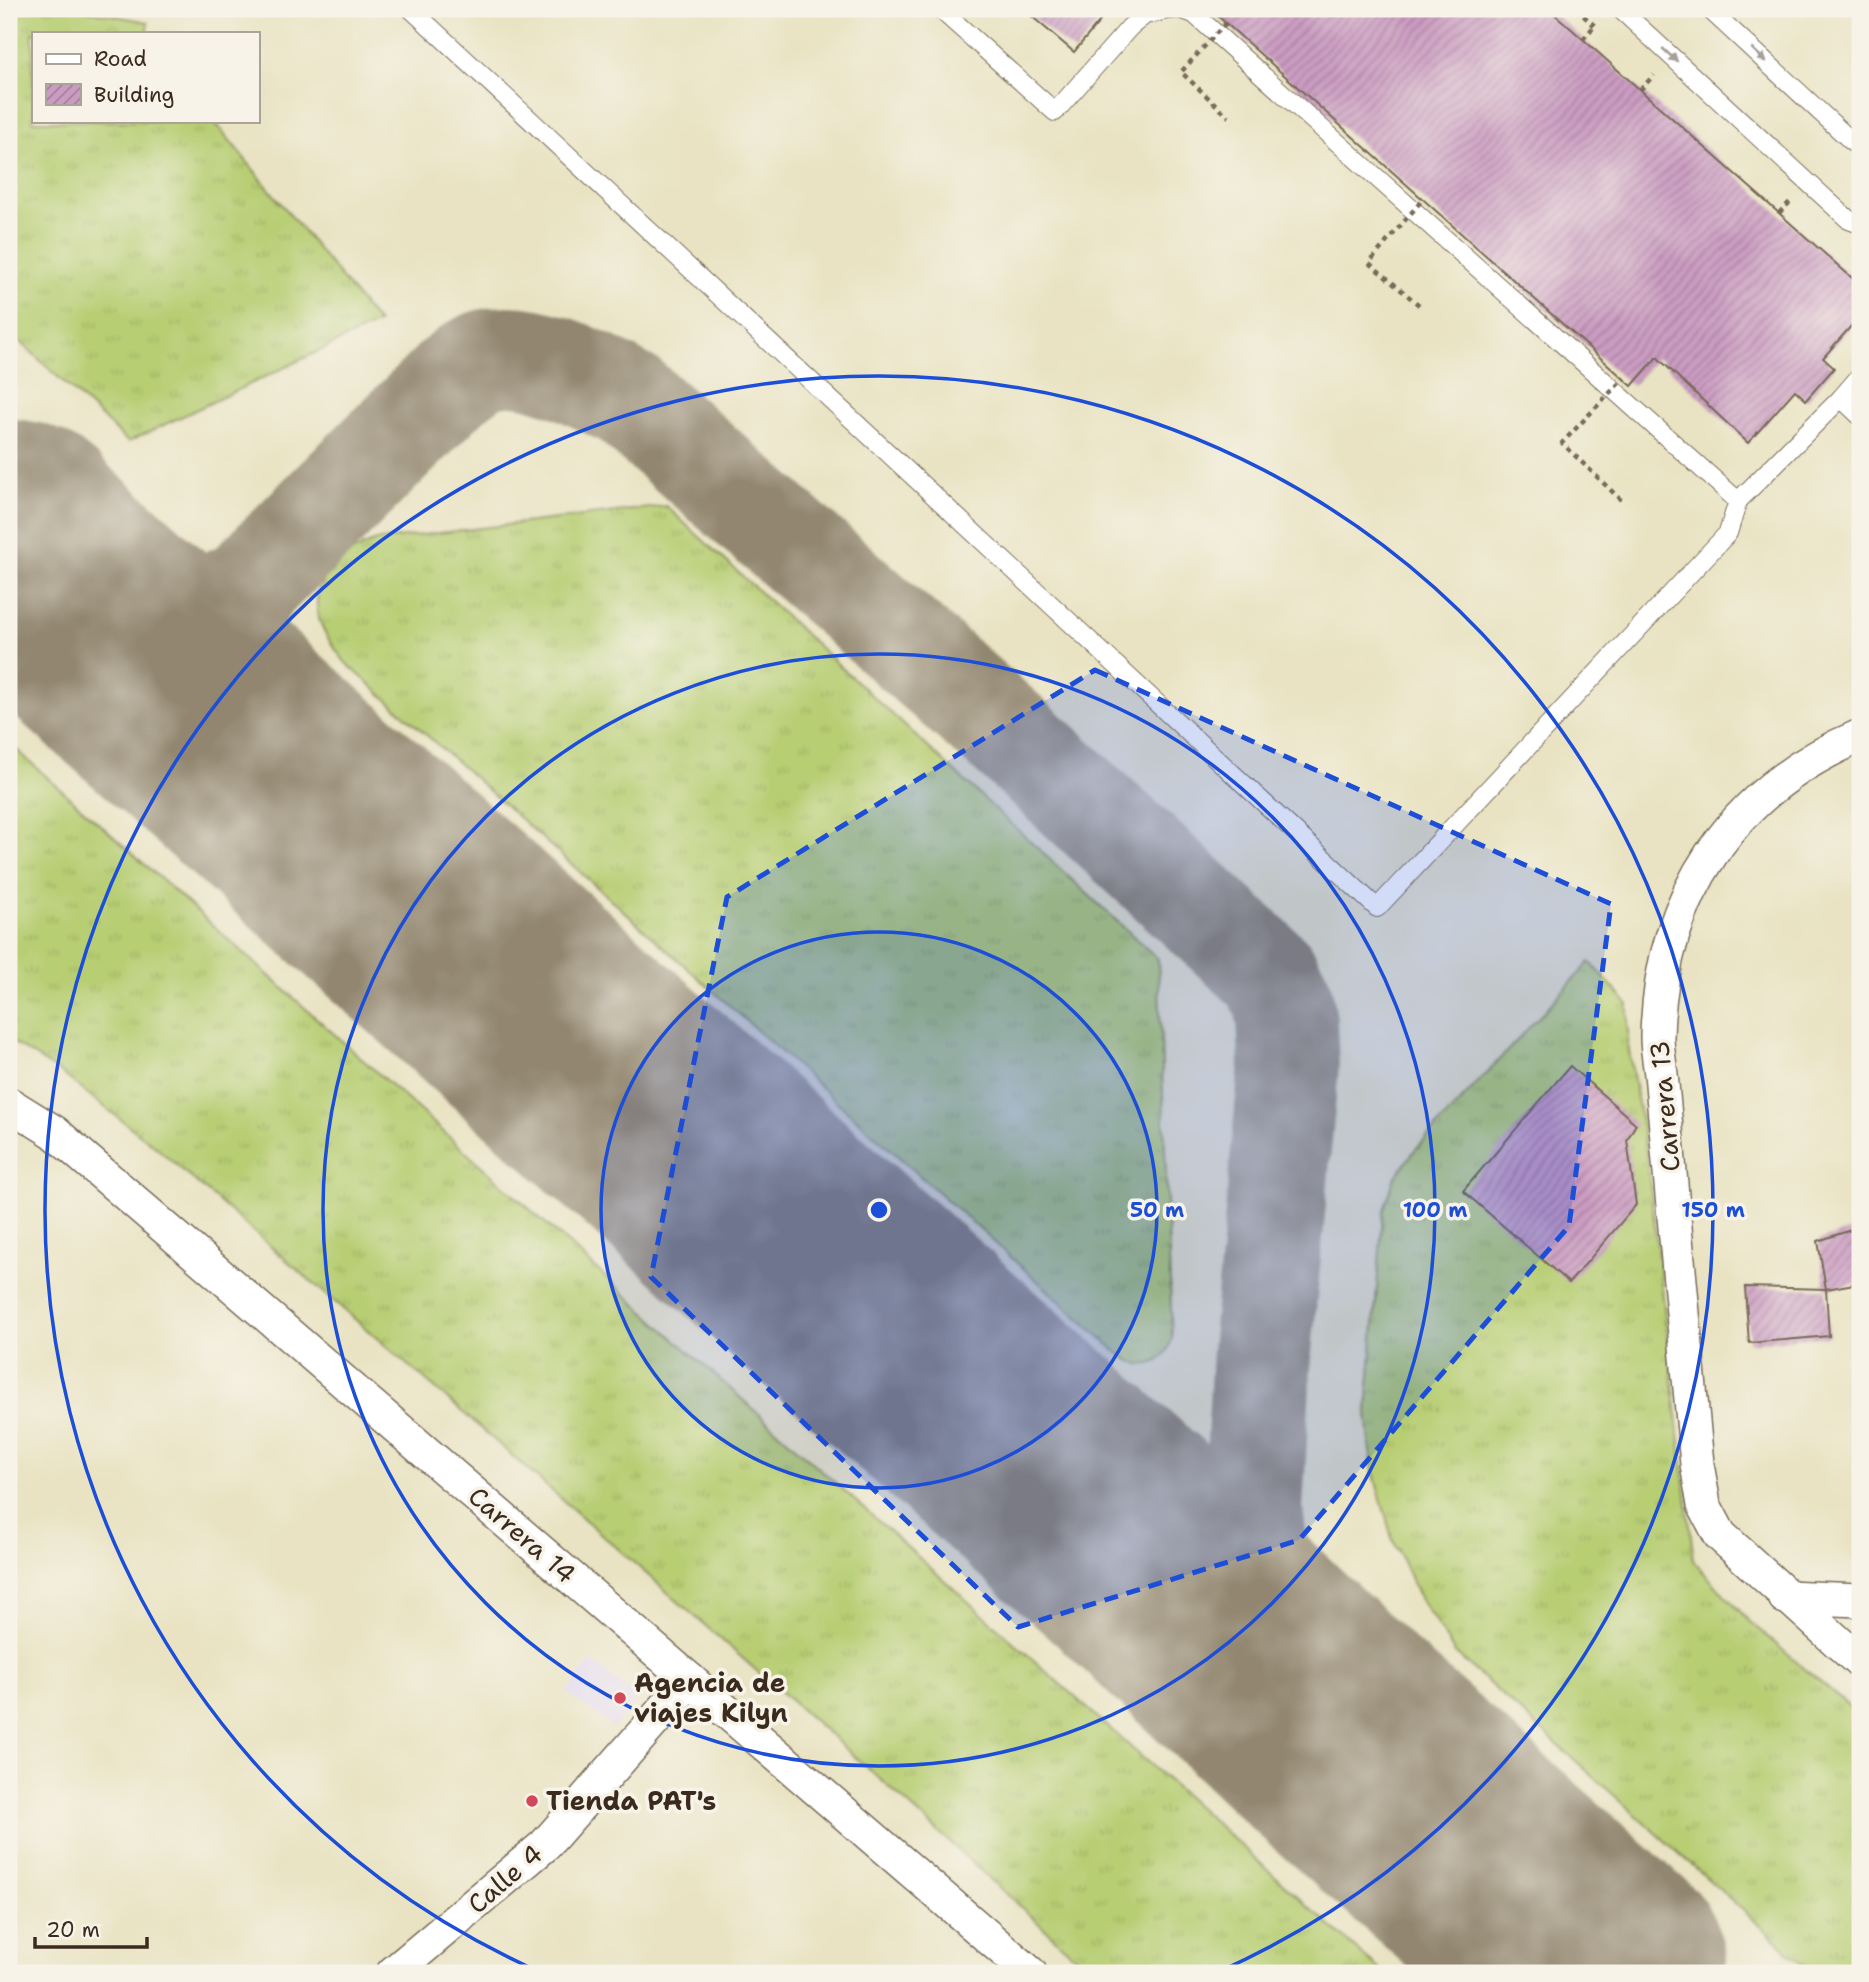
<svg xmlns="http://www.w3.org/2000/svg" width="1869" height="1982" font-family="'Shantell Sans',sans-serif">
	<defs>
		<pattern id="grass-tufts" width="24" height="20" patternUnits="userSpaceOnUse" patternTransform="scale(1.75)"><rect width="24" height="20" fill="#b7ce73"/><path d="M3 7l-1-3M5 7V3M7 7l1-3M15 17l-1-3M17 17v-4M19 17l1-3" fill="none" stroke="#9eb163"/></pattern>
		<pattern id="building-hatch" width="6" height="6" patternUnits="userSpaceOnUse" patternTransform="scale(1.75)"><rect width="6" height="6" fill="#cb9cc2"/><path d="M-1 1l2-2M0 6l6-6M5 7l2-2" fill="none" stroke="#a67f9d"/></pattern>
	</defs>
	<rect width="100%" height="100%" fill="#f7f3e8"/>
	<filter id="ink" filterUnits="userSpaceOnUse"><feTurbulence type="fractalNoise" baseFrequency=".0143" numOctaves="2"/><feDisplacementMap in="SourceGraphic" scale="14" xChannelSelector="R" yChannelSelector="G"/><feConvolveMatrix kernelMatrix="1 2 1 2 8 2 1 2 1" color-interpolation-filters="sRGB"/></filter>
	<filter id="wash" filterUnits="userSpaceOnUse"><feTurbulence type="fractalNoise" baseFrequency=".00686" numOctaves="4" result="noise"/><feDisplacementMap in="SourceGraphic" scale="28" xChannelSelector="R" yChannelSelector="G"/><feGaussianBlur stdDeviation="1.57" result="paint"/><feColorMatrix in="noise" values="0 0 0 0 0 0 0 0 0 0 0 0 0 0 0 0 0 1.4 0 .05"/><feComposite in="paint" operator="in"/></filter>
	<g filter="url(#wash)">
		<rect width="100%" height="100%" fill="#e9e3c3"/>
		<!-- built -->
		<path fill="#ded5f5" d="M591,1661L638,1697L614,1728L567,1693Z"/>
		<!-- grass -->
		<g fill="url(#grass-tufts)" stroke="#797c48" stroke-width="2">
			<path d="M9,9H78L148,22V33H33V121H214L378,323L128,442L9,331Z"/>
			<path d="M666,506L1158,959L1172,1338C1164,1370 1140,1371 1117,1352L345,662C336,650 326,638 321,624C304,581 344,551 380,540Z"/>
			<path d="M9,743L1383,1973H1093L889,1787L459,1409L152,1144L60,1072L9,1040Z"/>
			<path d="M1590,962L1628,1004V1045L1646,1151L1694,1562L1750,1622L1860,1716V1973H1813L1455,1653L1420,1598L1392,1538L1373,1471L1367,1412L1383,1213L1394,1179L1415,1150Z"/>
		</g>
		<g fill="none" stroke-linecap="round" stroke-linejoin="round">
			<!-- taxiway -->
			<g stroke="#928670" stroke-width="100">
				<path d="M66,596L108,611L146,616L211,604L246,588L456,378C465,372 475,363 484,360C529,344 592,380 630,401L1024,748L1270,974L1283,998L1287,1021L1289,1065L1262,1351L1253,1509L1238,1531L1219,1548L1201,1558L1178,1561L1147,1558"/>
				<path d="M241,753C224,693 220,646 246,588"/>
				<path d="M1253,1509C1258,1553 1263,1600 1281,1640C1297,1676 1320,1709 1342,1742"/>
			</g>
			<!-- runway -->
			<path stroke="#928670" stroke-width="250" d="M9,544L1147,1558L1342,1742L1602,1973"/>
		</g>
		<g id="blocks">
			<!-- building -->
			<g fill="url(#building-hatch)">
				<path d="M1023,9H1110L1074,52Z"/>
				<path d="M1210,9H1549L1860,285V316L1823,358L1834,368L1806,400L1795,390L1748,443L1657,357L1632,386Z"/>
				<path d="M1570,1066L1636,1124L1627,1140L1636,1205L1569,1283L1463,1191Z"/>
				<path d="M1860,1227V1283L1826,1289L1818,1241Z"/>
				<path d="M1745,1287L1826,1289L1829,1336L1749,1343Z"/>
			</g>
		</g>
	</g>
	<g filter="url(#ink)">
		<use href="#blocks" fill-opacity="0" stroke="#786b58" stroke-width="2"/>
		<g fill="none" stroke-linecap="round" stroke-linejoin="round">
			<!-- lane casing -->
			<g stroke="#786b58" stroke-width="20">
				<g id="lane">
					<path d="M411,9L1377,908L1728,533L1738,501L1841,398L1860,416"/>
					<path d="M940,9L1055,112L1130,27L1145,15L1167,10L1180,9L1194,14L1738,501"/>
					<path d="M1620,9L1838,210L1849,220L1860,224"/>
					<path d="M1709,9L1860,149"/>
					<path d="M1841,398L1860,376"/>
				</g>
			</g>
			<!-- street casing -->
			<g stroke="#786b58" stroke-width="36">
				<g id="street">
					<path d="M1860,736C1731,790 1660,897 1657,1037C1657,1052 1661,1069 1662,1084C1665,1121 1669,1158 1672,1195C1680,1285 1689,1374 1697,1464L1704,1505L1720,1535L1860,1662"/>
					<path d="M9,1104L54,1132L1030,1973"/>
					<path d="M1785,1597L1860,1600"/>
					<path d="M393,1973L545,1845L690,1680"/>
				</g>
			</g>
			<!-- path -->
			<g stroke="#786b58" stroke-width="4.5" stroke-dasharray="5 5" stroke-linecap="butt">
				<path d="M1576,9L1596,27"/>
				<path d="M1583,39L1596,24"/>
				<path d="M1640,90L1654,75"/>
				<path d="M1779,213L1791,201"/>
			</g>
			<!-- lane -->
			<use href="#lane" stroke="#fff" stroke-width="18"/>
			<!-- street -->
			<use href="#street" stroke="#fff" stroke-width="33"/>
			<!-- path-bridge -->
			<g stroke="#786b58" stroke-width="4.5" stroke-dasharray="5 5" stroke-linecap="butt">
				<path d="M1226,23L1181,72L1229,117"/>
				<path d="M1419,305L1369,263L1423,199"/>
				<path d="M1621,500L1562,443L1624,378"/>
			</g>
		</g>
		<!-- one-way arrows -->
		<defs><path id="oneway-solid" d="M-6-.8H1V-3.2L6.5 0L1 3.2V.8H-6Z" transform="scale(1.75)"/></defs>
		<g fill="#a79f9a">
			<use href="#oneway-solid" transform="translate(1670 55) rotate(42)"/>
			<use href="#oneway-solid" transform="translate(1759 55) rotate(43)"/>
		</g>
	</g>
	<!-- marked area -->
	<path fill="#1d4ed8" fill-opacity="0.2" stroke="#1d4ed8" stroke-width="5" stroke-dasharray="14 9" stroke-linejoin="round" d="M1095,670L1611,904L1569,1226L1299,1540L1018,1627L651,1277L727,897Z"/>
	<!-- distance rings -->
	<circle cx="879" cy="1210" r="278" fill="#1d4ed8" fill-opacity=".12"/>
	<g fill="none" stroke="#1d4ed8" stroke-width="3.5">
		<circle cx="879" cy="1210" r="278"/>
		<circle cx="879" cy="1210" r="556"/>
		<path d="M540 1972A834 834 0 1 1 1218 1972"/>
	</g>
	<!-- markers -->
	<g fill="#d1495b" stroke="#f7f3e8" stroke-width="2.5">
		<circle cx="620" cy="1698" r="7"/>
		<circle cx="532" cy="1801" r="7"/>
	</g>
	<g text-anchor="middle" stroke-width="7" stroke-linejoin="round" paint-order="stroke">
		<!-- street labels -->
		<g font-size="26" fill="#3b2a1e" stroke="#f7f3e8">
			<text transform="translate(1665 1106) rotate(-95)" y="9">Carrera 13</text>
			<text transform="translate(522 1535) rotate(41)" y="9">Carrera 14</text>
			<text transform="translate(505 1879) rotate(-41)" y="9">Calle 4</text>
		</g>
		<!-- poi labels -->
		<g font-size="26" font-weight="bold" fill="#3b2a1e" stroke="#f7f3e8" text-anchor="start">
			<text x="634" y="1692">Agencia de<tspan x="634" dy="30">viajes Kilyn</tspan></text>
			<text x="546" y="1810">Tienda PAT's</text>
		</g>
	</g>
	<circle cx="879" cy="1210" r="10" fill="#1d4ed8" stroke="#f7f3e8" stroke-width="3.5"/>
	<g font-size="21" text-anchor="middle" font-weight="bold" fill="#1d4ed8" stroke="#f7f3e8" stroke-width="7" stroke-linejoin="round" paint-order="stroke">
		<text x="1157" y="1217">50 m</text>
		<text x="1435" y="1217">100 m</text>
		<text x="1713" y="1217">150 m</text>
	</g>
	<!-- margin -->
	<rect width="1869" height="1982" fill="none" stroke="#f7f3e8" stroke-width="35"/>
	<!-- legend -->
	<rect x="32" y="32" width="228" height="91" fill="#f7f3e8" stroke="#aca397" stroke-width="2"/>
	<rect x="46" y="54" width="35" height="10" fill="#ffffff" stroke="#aca397" stroke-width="2"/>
	<text x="94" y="66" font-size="21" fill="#3b2a1e">Road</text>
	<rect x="46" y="84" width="35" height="21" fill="url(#building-hatch)" stroke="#aca397" stroke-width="2"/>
	<text x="94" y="102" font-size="21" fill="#3b2a1e">Building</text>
	<!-- scale -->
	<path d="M35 1937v10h112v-10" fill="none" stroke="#3b2a1e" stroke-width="3.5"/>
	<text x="46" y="1937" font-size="21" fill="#3b2a1e" stroke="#f7f3e8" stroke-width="5" paint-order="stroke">20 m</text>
</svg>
